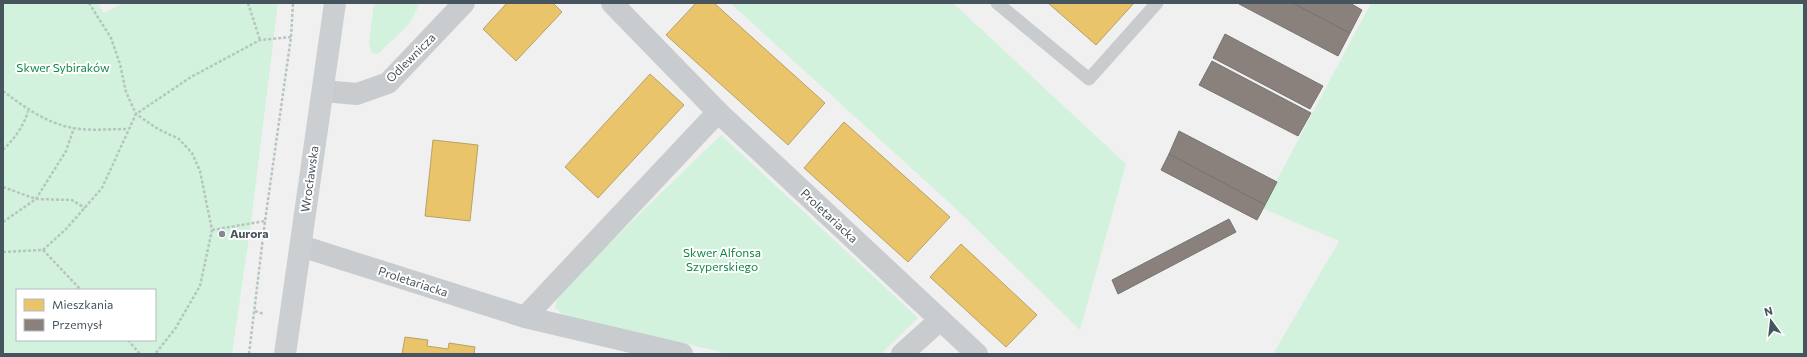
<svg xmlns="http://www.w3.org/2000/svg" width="1807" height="357" font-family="Commissioner,sans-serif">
	<rect width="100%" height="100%" fill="#f1f0f0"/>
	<!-- green -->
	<g fill="#d3f2dd" fill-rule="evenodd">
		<path d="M3,3H98L104,13L123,3H278L251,223L232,354H3ZM17,290H155V340H17Z"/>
		<path d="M374,3H420L410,23L378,54L372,53L369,43Z"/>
		<path d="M730,3H953L1126,164L1080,330L954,207Z"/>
		<path d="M1371,3H1804V354H1273L1339,241L1262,208Z"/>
		<path d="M721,135L918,318L881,354H724L718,351L567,318L555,308L558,293Z"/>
	</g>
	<!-- homes -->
	<g fill="#e9c46a" stroke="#b8a266">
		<path d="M507,3H553L562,12L516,61L483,29Z"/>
		<path d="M696,3H714L825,103L788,145L666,35Z"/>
		<path d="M1048,3H1134L1096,45Z"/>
		<path d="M650,74L684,105L598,198L565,167Z"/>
		<path d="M844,122L950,217L908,262L804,168Z"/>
		<path d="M433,140L478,145L470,221L425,216Z"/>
		<path d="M961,244L1037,315L1006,347L930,277Z"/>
		<path d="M405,337L428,340L427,346L448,349L449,343L475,347L474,354H402Z"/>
	</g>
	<!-- industry -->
	<g fill="#8a817c" stroke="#767473">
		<path d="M1240,3H1293L1350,33L1338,56L1239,4Z"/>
		<path d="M1293,3H1350L1362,10L1350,33Z"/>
		<path d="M1225,34L1323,86L1310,109L1213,58Z"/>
		<path d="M1212,61L1311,113L1298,136L1199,85Z"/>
		<path d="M1179,131L1277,182L1265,205L1169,154Z"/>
		<path d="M1169,154L1265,205L1257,220L1161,170Z"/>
		<path d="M1229,219L1236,232L1118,294L1112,280Z"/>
	</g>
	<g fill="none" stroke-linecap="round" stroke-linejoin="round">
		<!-- path -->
		<g stroke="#b7c5c0" stroke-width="2.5" stroke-dasharray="3 2" stroke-linecap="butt">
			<path d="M89,3L111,38L120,64L126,92L136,114L158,129L179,139L192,153L200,171L212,230L200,286L175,329L155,354"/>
			<path d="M248,3L260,40"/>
			<path d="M3,91C24,107 46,123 73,128C91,131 110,129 128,129"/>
			<path d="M3,150C14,139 24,126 28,111"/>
			<path d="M3,187L36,199L72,200L85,208"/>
			<path d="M3,222L36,199L66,151L74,128"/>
			<path d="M212,230L265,221"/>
			<path d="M43,250L66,229L102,188L136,114L191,77L260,40L291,37"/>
			<path d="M3,252L43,250L81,290"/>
			<path d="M255,311L264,314"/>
			<path d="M128,340L140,354"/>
			<path d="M249,354L265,221L291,37L293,3"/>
		</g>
		<!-- lane -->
		<path stroke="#c9cccf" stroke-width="13" d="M997,3L1089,79L1157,3"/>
		<!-- street -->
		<g stroke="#c9cccf" stroke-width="22">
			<path d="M612,3L718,112L977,354"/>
			<path d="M323,91L357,94L388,83L464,3"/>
			<path d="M301,246L525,317L682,354"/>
			<path d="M525,317L718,112"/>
			<path d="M902,354L940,320"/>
		</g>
		<!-- secondary -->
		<path stroke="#cbcfd1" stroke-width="22" d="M285,354L335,3"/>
	</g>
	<!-- markers -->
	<circle fill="#828b91" stroke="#fff" stroke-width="1.5" cx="222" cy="234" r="4"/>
	<g text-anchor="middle" stroke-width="4" stroke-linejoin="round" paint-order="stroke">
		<!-- street labels -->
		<g font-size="12" fill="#46545e" stroke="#fff">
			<text transform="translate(411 58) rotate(-45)" y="4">Odlewnicza</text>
			<text transform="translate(310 179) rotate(-82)" y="4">Wrocławska</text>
			<text transform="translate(829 216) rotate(43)" y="4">Proletariacka</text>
			<text transform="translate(413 282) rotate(18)" y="4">Proletariacka</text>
		</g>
		<!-- park labels -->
		<g font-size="12" fill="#108645" stroke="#fff">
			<text x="63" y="72">Skwer Sybiraków</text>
			<text x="722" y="257">Skwer Alfonsa<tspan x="722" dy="14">Szyperskiego</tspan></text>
		</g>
		<!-- poi labels -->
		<g font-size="12" font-weight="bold" fill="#46545e" stroke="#fff" text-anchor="start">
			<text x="230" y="238">Aurora</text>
		</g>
	</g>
	<!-- border -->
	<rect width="1807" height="357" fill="none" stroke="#46545e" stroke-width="8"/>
	<!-- legend -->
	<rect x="16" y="289" width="140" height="52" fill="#ffffff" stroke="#b5bbbf"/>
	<rect x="24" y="299" width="20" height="12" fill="#e9c46a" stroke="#b5bbbf"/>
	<text x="52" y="309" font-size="12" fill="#46545e">Mieszkania</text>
	<rect x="24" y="319" width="20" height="12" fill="#8a817c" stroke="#b5bbbf"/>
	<text x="52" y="329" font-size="12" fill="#46545e">Przemysł</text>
	<!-- north arrow -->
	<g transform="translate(1771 321) rotate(345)" stroke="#ffffff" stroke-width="3" paint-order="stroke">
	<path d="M0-3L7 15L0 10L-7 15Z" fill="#46545e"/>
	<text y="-6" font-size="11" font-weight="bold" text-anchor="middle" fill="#46545e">N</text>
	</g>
</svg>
